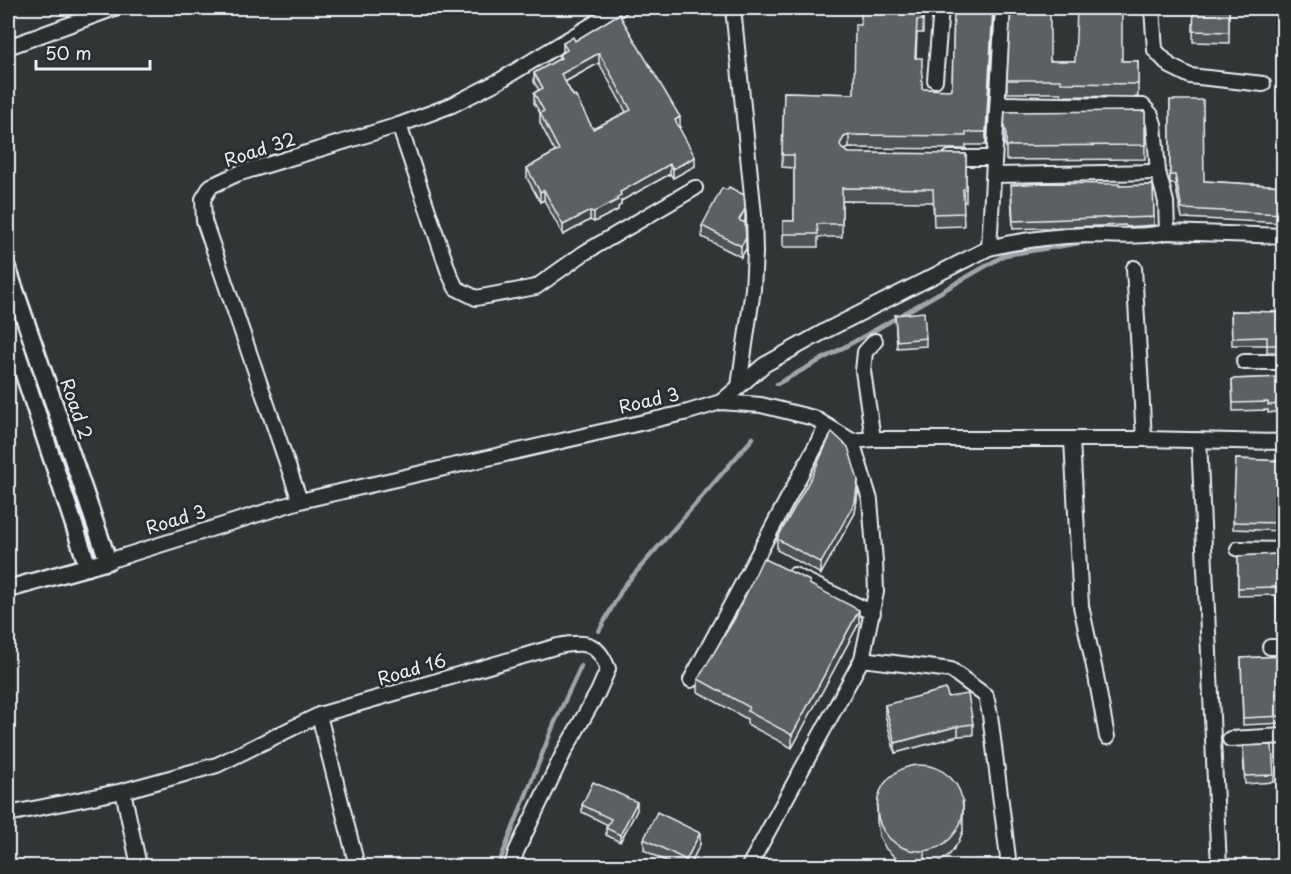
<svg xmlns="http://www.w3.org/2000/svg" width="1291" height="874" font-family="'Playpen Sans',sans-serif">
	<rect width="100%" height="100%" fill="#323536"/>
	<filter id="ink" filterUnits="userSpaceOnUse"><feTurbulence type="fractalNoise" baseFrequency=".0167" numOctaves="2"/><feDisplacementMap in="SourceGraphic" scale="12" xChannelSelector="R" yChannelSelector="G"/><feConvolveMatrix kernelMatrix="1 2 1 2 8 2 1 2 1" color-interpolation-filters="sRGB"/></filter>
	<g filter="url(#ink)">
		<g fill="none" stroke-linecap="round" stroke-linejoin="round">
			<!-- stream -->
			<g stroke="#9fa5aa" stroke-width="4.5">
				<path d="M1157,239L1209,240"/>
				<path d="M777,384L868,334L1005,255L1092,241"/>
				<path d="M599,631L624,586L753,438"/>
				<path d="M498,866L554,724L581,666"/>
			</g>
			<!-- minor casing -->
			<g stroke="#e8f1f8" stroke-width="18">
				<g id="minor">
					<path d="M733,8L754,215L755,253L753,289L739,386"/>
					<path d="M1152,8L1155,50L1170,66L1190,76L1263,84"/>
					<path d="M8,47L115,8"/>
					<path d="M935,80L941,8"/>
					<path d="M399,125L449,273L456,288L476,298L536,287L584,253L695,188"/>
					<path d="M950,158H994"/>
					<path d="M994,175L1158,172"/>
					<path d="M1167,232L1284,236"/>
					<path d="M989,248L1003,8"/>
					<path d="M1134,268L1144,439"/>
					<path d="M1244,362H1284"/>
					<path d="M721,402L764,365L825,331L989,248C1021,240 1054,236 1087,235C1114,235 1141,238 1167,232L1166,202L1158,172L1154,124L1151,115L1143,106L998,104"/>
					<path d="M873,439L863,371L865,352L875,341"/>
					<path d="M1072,440L1081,606L1096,676L1107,737"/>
					<path d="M1199,440L1219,866"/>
					<path d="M852,441L873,439H1144L1284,442"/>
					<path d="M300,501L204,221L203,199L211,186L237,174L399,125L452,105L499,81L620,8"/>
					<path d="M1238,549L1284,550"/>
					<path d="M108,561L300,501L688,412L721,402L761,405L814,418L852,441L870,500L875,562L876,592L862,659L749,866"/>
					<path d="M794,575L873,613"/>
					<path d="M1270,647H1284"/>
					<path d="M862,659L951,670L986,696L990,715L1009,866"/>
					<path d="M691,680L826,427"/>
					<path d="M319,715L357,866"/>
					<path d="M1230,739L1284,736"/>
					<path d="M123,791L139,866"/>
					<path d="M8,814L123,791L217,765L319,715L558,646C585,641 598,642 608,669L598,692L565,750L516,852L512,866"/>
				</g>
			</g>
			<!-- tertiary casing -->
			<g stroke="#e8f1f8" stroke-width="21">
				<g id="tertiary">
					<path d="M8,270L108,561L8,589"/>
					<path d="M8,326L88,567"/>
				</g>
			</g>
			<!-- minor -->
			<use href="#minor" stroke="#2a2d2e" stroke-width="14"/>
			<!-- tertiary -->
			<use href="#tertiary" stroke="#2a2d2e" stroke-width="16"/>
		</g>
		<!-- wall -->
		<g fill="#4f5355" stroke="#e8f1f8" stroke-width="1.5" fill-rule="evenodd">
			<path d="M788,8H830V10Z"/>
			<path d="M923,8V33H917L916,58L922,89L952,90L954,8H994L986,145H966V149L849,148L844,150L849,153L966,154V202H963L964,226L934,227L933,202L842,201V237H818V247H783V221H794V168L782,167L784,92L854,94L861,25Z"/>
			<path d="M1194,8H1229V43L1193,42Z"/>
			<path d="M619,14L680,127L679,128L695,166L673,178L670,174L621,201V205L618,207V210L594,222L590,220L563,235L544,200L540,202L527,178V168L555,152L540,123V113L534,103V93L539,90L534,82V73L559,59V55L563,53V43L575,41ZM599,63L626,112L593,129L565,82Z"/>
			<path d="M1284,14V52H1279V41Z"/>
			<path d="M1050,61H1138V97L1061,96V93H1007V80Z"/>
			<path d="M1170,100L1204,181L1284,186V223L1182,218L1175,184H1170Z"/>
			<path d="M1145,111V159L1006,160V145H1004V130Z"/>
			<path d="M1153,185L1154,225L1127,227L1125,225L1013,229L1011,194L1119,186Z"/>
			<path d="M745,220L744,222L746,249L741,257L702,237V226Z"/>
			<path d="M1231,311L1284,312V352H1267V345H1232Z"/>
			<path d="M895,315L926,338V346L897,348Z"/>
			<path d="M1284,377V411L1268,413V410L1233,411L1232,379Z"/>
			<path d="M1236,459L1284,461V531L1233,529Z"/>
			<path d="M858,491L855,513L821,574L777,550V539Z"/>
			<path d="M1284,552V627L1278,628L1276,595L1238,596V556L1280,554Z"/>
			<path d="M810,584L859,623L792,748L747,724V719L698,692V679Z"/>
			<path d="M1284,656V723L1243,725L1241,658Z"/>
			<path d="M948,697L973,724V735L958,736L895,753L885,715V705Z"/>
			<path d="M1243,754L1274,775V782L1245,784Z"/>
			<path d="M582,805L637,810L620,842L606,835V828L608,825L582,812Z"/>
			<path d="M877,807L963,831L958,843L950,854L939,862L925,866L911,865L897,859L886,849L879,836L877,822Z"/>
			<path d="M644,839L700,844L689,867H677L644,850Z"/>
		</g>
		<!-- shaded-wall -->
		<g fill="#404345" stroke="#e8f1f8" stroke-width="1.5">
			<path d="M993,8H994L986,145V132Z"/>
			<path d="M599,53V63L561,84V74Z"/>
			<path d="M680,117V127L675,130V120Z"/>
			<path d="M849,135V148L844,150L840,156V144L844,137Z"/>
			<path d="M695,157V166L673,178V169Z"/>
			<path d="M670,164V174L621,201V205L618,207V210L594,222V212L616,198L620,192Z"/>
			<path d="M544,190V200L540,202V192Z"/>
			<path d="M745,209V220L739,231V220Z"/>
			<path d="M590,211V220L563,235V225Z"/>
			<path d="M746,238V249L741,257V246Z"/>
			<path d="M858,480V491L855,513L821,574V563Z"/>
			<path d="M859,610V623L792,748V735Z"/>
			<path d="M958,726V736L895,753V743Z"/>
			<path d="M637,802V810L620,842V835Z"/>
			<path d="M963,802V831L958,843L950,854L939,862L925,866V851Z"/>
			<path d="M700,833V844L689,867H686V860Z"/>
		</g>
		<!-- building -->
		<g fill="#5c6063" stroke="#e8f1f8" stroke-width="1.5" fill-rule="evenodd">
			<path d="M861,8H923V20H917L915,58H922V89L952,90L954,8H993L986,132H966V136L849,135L844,137L840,144L842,149L849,153L966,154V189H963L964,213L934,214L933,189L842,188V224H817L818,234H783V221H794V155H782L784,92L854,94L855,25H861Z"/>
			<path d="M1011,8H1050V61H1075L1077,8H1122V61H1138V84L1061,83V80H1007Z"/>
			<path d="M1194,8H1229V32L1193,31Z"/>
			<path d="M619,14L680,117L675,120L695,157L673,169L670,164L620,192L621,195L616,198L618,200L594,212L590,211L563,225L544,190L540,192L527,168L559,150L540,113L544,111L534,93L543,88L534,73L561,58L559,55L567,50L563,43L573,37L575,41ZM599,53L631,110L593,129L575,95L573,96L561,74Z"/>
			<path d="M1281,14H1284V41H1279Z"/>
			<path d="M1170,100H1203L1204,181L1284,186V214L1182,209L1175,175H1170Z"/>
			<path d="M1145,111V145L1006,146V130H1004L1005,112Z"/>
			<path d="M1043,183L1119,184V186L1153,185L1154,217L1127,218L1125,217L1013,221L1011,185Z"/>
			<path d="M729,187L744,195L745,209L739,220L745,223L746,238L741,246L702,226L722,188L727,190Z"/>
			<path d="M1231,311L1284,312V345H1267V337L1232,338Z"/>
			<path d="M924,312L926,338L897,341L895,315Z"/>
			<path d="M1284,377V404L1268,405V402L1233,403L1232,379Z"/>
			<path d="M832,432L848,447L858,480L855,502L821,563L777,539L812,476Z"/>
			<path d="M1236,459L1284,461V523L1233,522Z"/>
			<path d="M1280,552H1284V619H1278L1276,587L1238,588V556L1280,554Z"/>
			<path d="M763,558L810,581L809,584L859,610L792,735L747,711L749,707L698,679L735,618Z"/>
			<path d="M1284,656V716L1243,718L1241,658Z"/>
			<path d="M946,689L948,697L968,694L973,724L958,726L895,743L885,705Z"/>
			<path d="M1272,745L1274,775L1245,776L1243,746Z"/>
			<circle cx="920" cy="808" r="43"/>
			<path d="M593,782L637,802L620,835L606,828L611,819L582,805Z"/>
			<path d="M657,812L700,833L686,860L644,839Z"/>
		</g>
	</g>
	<g text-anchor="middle" stroke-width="6" stroke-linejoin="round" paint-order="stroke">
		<!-- street labels -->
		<g font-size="18" fill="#e8f1f8" stroke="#2a2d2e">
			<text transform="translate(260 150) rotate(-18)" y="6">Road 32</text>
			<text transform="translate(649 401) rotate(-13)" y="6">Road 3</text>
			<text transform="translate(76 409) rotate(71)" y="6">Road 2</text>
			<text transform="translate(176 520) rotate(-17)" y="6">Road 3</text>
			<text transform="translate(412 670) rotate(-16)" y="6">Road 16</text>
		</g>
	</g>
	<!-- margin -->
	<rect width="1291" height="874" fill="none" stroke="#2a2d2e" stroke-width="30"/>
	<rect x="15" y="15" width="1261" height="844" fill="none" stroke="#e8f1f8" stroke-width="2" filter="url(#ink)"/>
	<!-- scale -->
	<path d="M36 60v9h114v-9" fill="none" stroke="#e8f1f8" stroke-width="3"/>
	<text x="45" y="60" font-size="18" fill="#e8f1f8" stroke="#2a2d2e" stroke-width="4.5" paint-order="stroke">50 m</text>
</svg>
